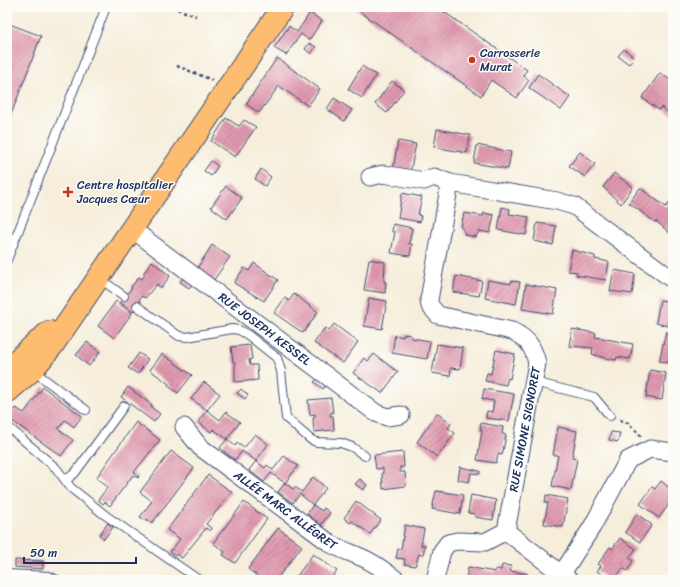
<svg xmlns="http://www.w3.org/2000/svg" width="680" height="587" font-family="Sriracha,sans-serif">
	<defs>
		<pattern id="building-hatch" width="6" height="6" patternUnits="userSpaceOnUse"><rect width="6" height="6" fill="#e098ae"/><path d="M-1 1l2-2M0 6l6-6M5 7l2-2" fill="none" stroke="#b57c91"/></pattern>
	</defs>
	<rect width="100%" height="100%" fill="#fdfcf7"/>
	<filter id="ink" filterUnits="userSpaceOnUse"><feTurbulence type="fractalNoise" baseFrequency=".025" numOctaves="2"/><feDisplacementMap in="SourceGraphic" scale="8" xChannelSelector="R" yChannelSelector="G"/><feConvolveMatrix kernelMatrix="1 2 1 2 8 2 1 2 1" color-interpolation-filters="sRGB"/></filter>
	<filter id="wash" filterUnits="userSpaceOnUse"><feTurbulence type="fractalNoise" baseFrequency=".012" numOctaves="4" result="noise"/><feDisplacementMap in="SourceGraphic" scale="16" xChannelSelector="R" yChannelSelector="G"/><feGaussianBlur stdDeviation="0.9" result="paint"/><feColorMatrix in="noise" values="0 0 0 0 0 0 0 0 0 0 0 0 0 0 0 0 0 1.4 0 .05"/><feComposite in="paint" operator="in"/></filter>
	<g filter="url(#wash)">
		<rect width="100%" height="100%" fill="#f6eedb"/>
		<g id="blocks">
			<!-- building -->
			<g fill="url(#building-hatch)">
				<path d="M353,7H437L527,70L523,75L529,80L517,98L491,80L481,96Z"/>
				<path d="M310,13L322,21L309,40L301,34L286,55L274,48L289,26L297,32Z"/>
				<path d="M7,23L41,36L7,125Z"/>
				<path d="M309,43L316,47L311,54L305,49Z"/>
				<path d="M624,49L635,58L629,64L618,56Z"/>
				<path d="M277,58L320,89L308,106L279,86L259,113L246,104Z"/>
				<path d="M362,66L376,75L362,98L348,89Z"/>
				<path d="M660,73L673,82V116L661,107L659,110L642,98Z"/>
				<path d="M538,74L570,97L561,110L529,88Z"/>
				<path d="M392,81L404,90L387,113L375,104Z"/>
				<path d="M334,98L352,110L344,121L327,109Z"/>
				<path d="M226,118L239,126L244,120L256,127L235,157L211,141Z"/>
				<path d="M437,129L470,135L467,153L434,147Z"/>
				<path d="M398,141L416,144L410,173L393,169Z"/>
				<path d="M477,145L511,152L508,169L474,163Z"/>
				<path d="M580,152L595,164L585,177L569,166Z"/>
				<path d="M211,161L218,166L211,176L204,171Z"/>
				<path d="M261,169L271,177L265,186L255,179Z"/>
				<path d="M614,173L633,187L621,204L603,187Z"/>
				<path d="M226,186L242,198L227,219L211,207Z"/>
				<path d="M640,188L666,207L669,203L673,206V236L656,221L655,222L629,203Z"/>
				<path d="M402,193L422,197L418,215L421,216L420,222L398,218Z"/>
				<path d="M502,207L510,209L509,214L529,217L526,235L498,230Z"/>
				<path d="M464,213L483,216L484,213L494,215L490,233L479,231L476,237L465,235L463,228H461Z"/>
				<path d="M537,223L556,226L553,245L534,241Z"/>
				<path d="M393,224L412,228L409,244H412L410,256L391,253L395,232H392Z"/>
				<path d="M212,245L230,257L213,281L196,270Z"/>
				<path d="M572,250L595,256V259L609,262L606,280L576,275L577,272L568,271Z"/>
				<path d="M369,259L385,262L384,282H386L385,293L364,290Z"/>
				<path d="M152,261L170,276L161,288L157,284L145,298L142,296L139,300L141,302L133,312L120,302L132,288L131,287L139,277L142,279L145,275L143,274Z"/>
				<path d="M254,263L278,280L264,301L234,283L244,268L249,271Z"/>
				<path d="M614,270L635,274L632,294L610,291Z"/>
				<path d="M456,276L482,281L479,296L453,292Z"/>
				<path d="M184,277L192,284L189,288L180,282Z"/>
				<path d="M488,280L511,284V281L520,282L516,304L485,298Z"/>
				<path d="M526,284L557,290L553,314L522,309Z"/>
				<path d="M294,294L318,312L303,333L274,313L285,298L289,301Z"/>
				<path d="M369,298L387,301L382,329L364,326Z"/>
				<path d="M660,300L673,302V327L656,323Z"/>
				<path d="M116,301L132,313L114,338L98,326Z"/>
				<path d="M334,324L358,342L343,363L314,343L325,328L329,331Z"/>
				<path d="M572,329L596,333L595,337L633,344L630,359L617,357L616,360L605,358L592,354L593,348L569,346Z"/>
				<path d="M666,332L673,333V363L659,361Z"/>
				<path d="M404,334L411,335V338L430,341L427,359L392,353L395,335L403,337Z"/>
				<path d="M87,342L100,352L89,366L76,355Z"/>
				<path d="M437,344L463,348L460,369L451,368L450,376L432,373Z"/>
				<path d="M250,345L252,359L249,360L250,365H257L258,380L235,382V362H233L231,347Z"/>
				<path d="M496,350L515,354L510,379L508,378L506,385L485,381L487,373L491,374Z"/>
				<path d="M139,353L148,359L138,374L128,368Z"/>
				<path d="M162,354L192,375L178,393L168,386L169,384L150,370Z"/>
				<path d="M374,354L398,372L382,393L353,373L364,358L368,361Z"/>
				<path d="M650,370L666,373L662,400L646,397Z"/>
				<path d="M318,378L326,385L323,389L314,382Z"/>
				<path d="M204,382L220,394L207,410L191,399Z"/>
				<path d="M43,387L82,416L74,427L65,420L58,429L73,440L61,456L8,418L16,408L24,413Z"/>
				<path d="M128,387L152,405L151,407L160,414L154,422L121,397Z"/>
				<path d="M241,389L248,395L245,399L237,393Z"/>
				<path d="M484,389L514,394L509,421L486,418L487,411L492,412L494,401L482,399Z"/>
				<path d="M331,398L333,413H330V416H333L334,430L314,432L313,418H315V414L310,415L308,400Z"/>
				<path d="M207,410L220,420L226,412L240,422L227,439L213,429L211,432L198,422Z"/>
				<path d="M437,413L451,424L448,428L455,433L437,457L417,442Z"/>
				<path d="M136,422L160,440L134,472L139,476L138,478L133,475L110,506L105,502L103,504L98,500L108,487L96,478Z"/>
				<path d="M481,423L503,427L502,434L506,435L504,446L502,455L498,454L496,463L477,460L482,431L480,430Z"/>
				<path d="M558,427L577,431L572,458L577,459L571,490L552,486L558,455H553Z"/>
				<path d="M611,432L620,433L618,442L609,440Z"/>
				<path d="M255,434L268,444L256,461L242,451L235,460L220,448L227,439L235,446L237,443L244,448Z"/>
				<path d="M171,451L194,468L152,523L147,519L146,521L140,517L152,501L140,492Z"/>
				<path d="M403,452L404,467H400V472H405L406,486L383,489L382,473H383V468L376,469L374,455Z"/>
				<path d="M284,456L298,466L285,483L271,473L264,482L249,470L256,461L265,468L267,465L273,470Z"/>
				<path d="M460,467L480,471V474L471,473L469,482L458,480Z"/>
				<path d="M208,475L232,492L206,524L211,528L210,531L206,528L182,558L177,554L175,556L170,552L180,539L167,530Z"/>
				<path d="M313,477L326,488L313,505L300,494L293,503L278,492L285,483L293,489L295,487L302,492Z"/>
				<path d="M360,479L367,485L363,490L355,484Z"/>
				<path d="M661,481L673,491L668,498L672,500L659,518L640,504L652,487L655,489Z"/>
				<path d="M436,491L463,495L460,514L432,509Z"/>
				<path d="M471,495L496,500L493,520L475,517V514L468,513Z"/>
				<path d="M546,495L568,499L563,527L544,524L548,503H545Z"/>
				<path d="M356,501L381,520L370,534L352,521L350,523L344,518Z"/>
				<path d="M244,502L267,519L235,563L223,555L225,552L213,543Z"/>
				<path d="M313,505L322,511L324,508L330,513L321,525L307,514Z"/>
				<path d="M637,514L652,525L640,542L625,532Z"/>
				<path d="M108,523L113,527L104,539L99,535Z"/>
				<path d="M405,525L424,529L421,546L425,544L423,555L419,554L415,566L404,564L405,559L396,558L398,549H401Z"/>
				<path d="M278,528L302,546L276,580H259L260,578L248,569Z"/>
				<path d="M620,538L636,549L629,558L633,561L627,571L623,568L616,577L613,575L609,580L597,571L601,566L598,564L610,547L612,549Z"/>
				<path d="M313,554L337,571L330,580H294Z"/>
				<path d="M15,560L43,561V569L15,567Z"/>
				<path d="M502,565L511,566L510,571L528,574L527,580H466L468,567L495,572V569L501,570Z"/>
			</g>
		</g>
	</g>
	<g filter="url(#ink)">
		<use href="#blocks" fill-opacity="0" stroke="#3c4c71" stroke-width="1"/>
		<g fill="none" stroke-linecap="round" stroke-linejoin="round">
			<!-- lane casing -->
			<g stroke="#3c4c71" stroke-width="10">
				<g id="lane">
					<path d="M7,260L106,7"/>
					<path d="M99,278L124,296"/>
					<path d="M137,306L179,336L187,337L232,329L239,330L248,335L277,358L281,371L286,418L310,439L316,442L341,443L352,447L365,456"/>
					<path d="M32,370L86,410"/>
					<path d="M534,382L594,397L610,416"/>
					<path d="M7,426L56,468L71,488L105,515L199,580"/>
					<path d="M66,480L75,473L124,406"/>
					<path d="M7,574L49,576L57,580"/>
				</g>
			</g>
			<!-- street casing -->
			<g stroke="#3c4c71" stroke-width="19">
				<g id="street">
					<path d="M370,177L383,174L424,181L434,177L450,183"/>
					<path id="s1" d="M132,229L376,413L387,417L401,415"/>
					<path id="s2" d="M184,427L200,447L331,544C342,550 352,553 363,558C375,563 386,572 397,580"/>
					<path d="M506,531L569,580"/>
					<path d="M561,575L592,527L628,460L650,449L673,452"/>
					<path id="s3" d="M435,580L442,551L448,543L457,541L485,542L506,531L537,363C533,346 527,338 512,331L438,315L430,306L429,300L450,183L557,201L574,206L673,280"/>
				</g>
			</g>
			<!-- primary casing -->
			<g stroke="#3c4c71" stroke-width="24">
				<g id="primary">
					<path d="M7,369L49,332"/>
					<path d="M7,392L32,370L52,346L283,7"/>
				</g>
			</g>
			<!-- path -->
			<g stroke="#3c4c71" stroke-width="2.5" stroke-dasharray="3 3" stroke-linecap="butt">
				<path d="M172,7L196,16"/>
				<path d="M177,66L212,80"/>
				<path d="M620,420L628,423L641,436"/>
			</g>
			<!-- lane -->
			<use href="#lane" stroke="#fff" stroke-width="8"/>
			<!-- street -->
			<use href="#street" stroke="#fff" stroke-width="17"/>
			<!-- primary -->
			<use href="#primary" stroke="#fdbc70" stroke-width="22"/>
		</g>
	</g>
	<!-- markers -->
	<g fill="#c8321e" stroke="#fdfcf7" stroke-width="1.5">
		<circle cx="472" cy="60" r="4"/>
		<path d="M66 186h4v4h4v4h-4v4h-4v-4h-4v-4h4z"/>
	</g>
	<g text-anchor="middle" stroke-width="3" stroke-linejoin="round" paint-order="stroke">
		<!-- poi labels -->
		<g font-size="12" fill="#1b2f5e" stroke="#fdfcf7" text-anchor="start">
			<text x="480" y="57">Carrosserie<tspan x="480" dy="14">Murat</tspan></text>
			<text x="77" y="189">Centre hospitalier<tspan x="77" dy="14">Jacques Cœur</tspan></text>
		</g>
		<!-- street labels -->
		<g font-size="12" fill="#1b2f5e" stroke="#fdfcf7">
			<text dy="4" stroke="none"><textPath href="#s1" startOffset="166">RUE JOSEPH KESSEL</textPath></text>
			<text dy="4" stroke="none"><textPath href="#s3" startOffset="204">RUE SIMONE SIGNORET</textPath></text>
			<text dy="4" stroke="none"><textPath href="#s2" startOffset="132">ALLÉE MARC ALLÉGRET</textPath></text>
		</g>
	</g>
	<!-- margin -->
	<rect width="680" height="587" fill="none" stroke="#fdfcf7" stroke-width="24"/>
	<!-- scale -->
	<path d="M24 557v6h112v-6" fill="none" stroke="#1b2f5e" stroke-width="2"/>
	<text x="30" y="557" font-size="12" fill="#1b2f5e" stroke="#fdfcf7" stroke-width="3" paint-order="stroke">50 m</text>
</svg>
